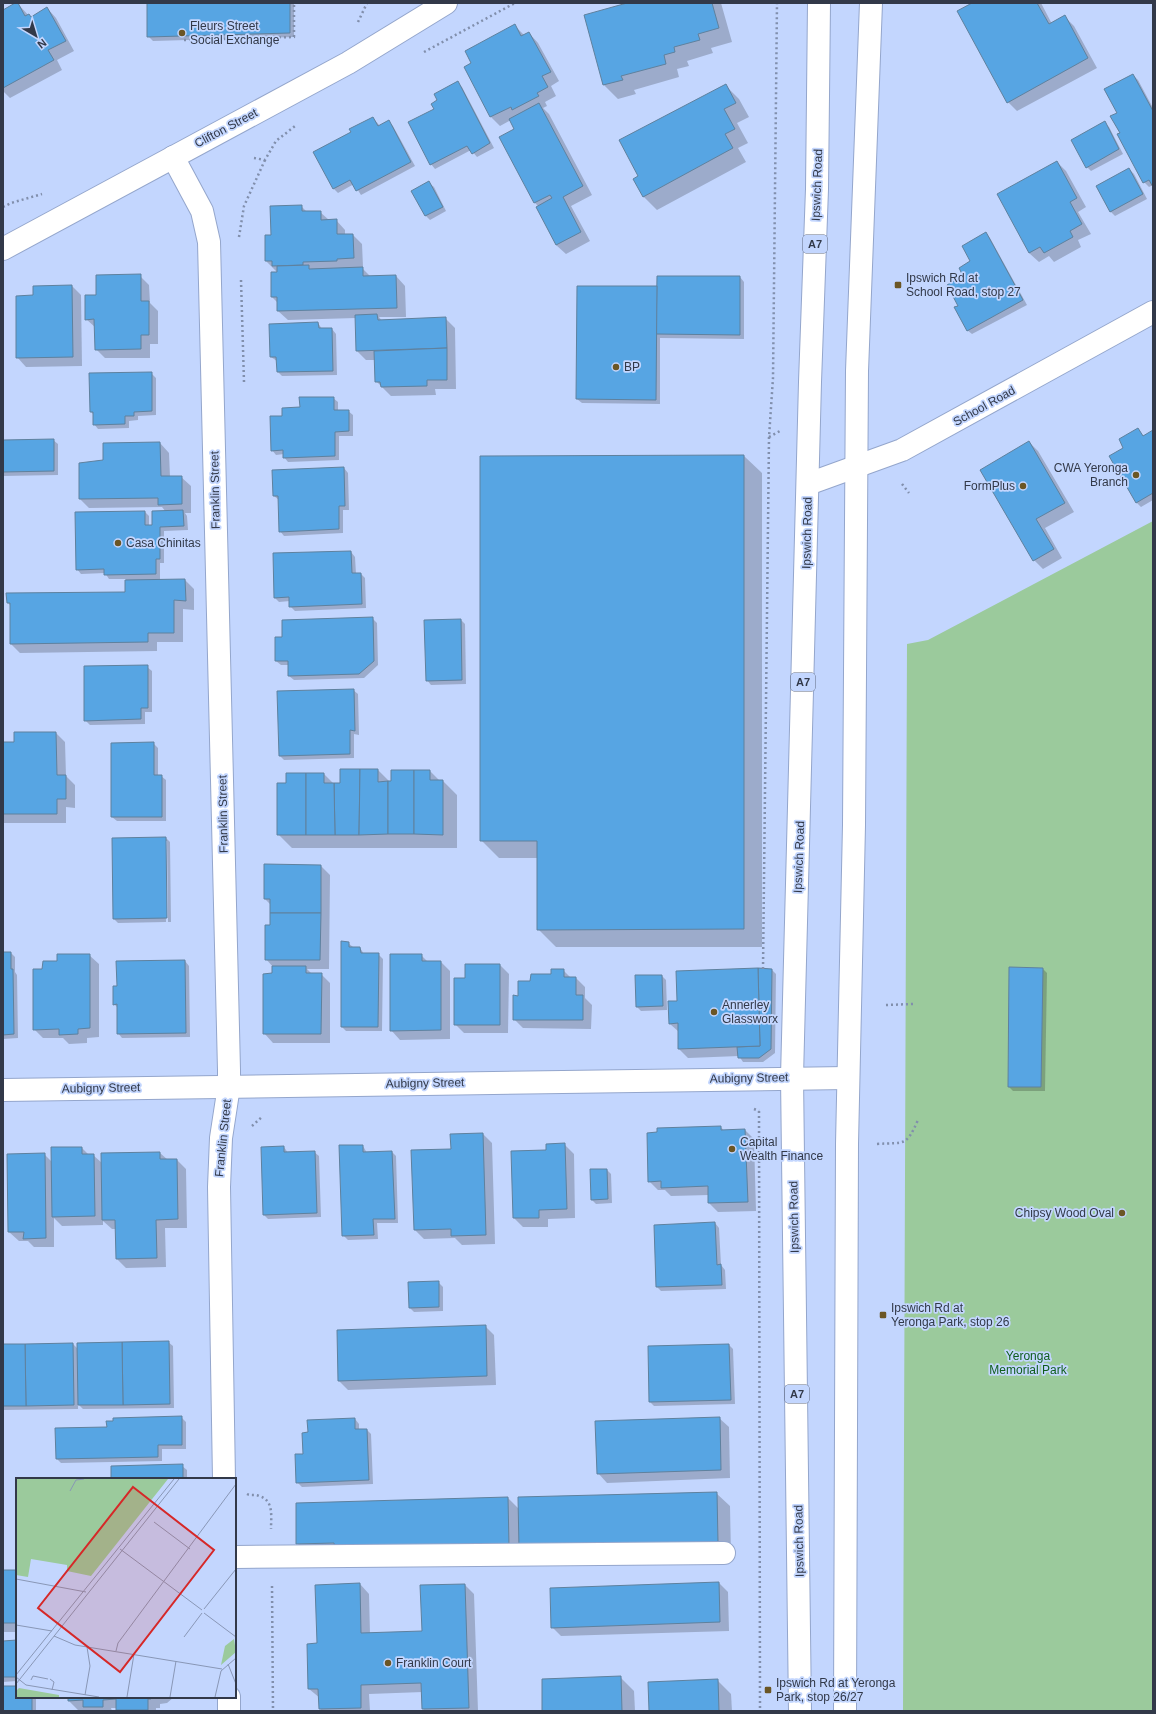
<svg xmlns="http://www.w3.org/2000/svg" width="1156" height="1714" font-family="Helvetica,sans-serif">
	<rect width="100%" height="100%" fill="#c3d6fe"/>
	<!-- green -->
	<path fill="#9bca9c" d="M1153,521V1711H903L907,644L928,640Z"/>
	<!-- shadow -->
	<g fill="#0003">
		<path d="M17,3L31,18L47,8L56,18L74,51L57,60L62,70L10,98L3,91V11Z"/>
		<path d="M148,3H294V37L153,41L148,36Z"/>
		<path d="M631,3H721L732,42L711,48L713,53L687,61L689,66L677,69L679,77L634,90L636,94L618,99L604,85L585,16Z"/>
		<path d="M974,3H1041L1052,24L1065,17L1074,26L1097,68L1017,111L1008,102Z"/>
		<path d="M515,26L524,35L529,33L538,43L559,81L551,86L556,96L545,102L547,106L543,108L549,114L592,195L571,206L590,241L566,254L556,245L537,208L539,207L535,203L516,129L511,120L500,126L491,117L465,68L473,63Z"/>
		<path d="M1133,75L1138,80L1153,108V185L1149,187L1144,182L1121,133L1118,113Z"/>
		<path d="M457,83L462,87L494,148L477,157L471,150L435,169L431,164L435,109L438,100Z"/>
		<path d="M725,85L739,99L749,117L737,123L748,143L738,148L746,162L657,210L643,196L640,176Z"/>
		<path d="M373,118L380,126L389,122L393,126L415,166L361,195L354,184L338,193L334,189L352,133Z"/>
		<path d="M1104,123L1109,127L1123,154L1091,171L1087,167Z"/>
		<path d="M1057,162L1066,171L1086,207L1078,212L1091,234L1078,240L1081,247L1054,262L1049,256L1039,262L1029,253Z"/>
		<path d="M1129,169L1134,174L1147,199L1115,216L1110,211Z"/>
		<path d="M429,183L434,187L446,211L430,220L425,215Z"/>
		<path d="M301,206L307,212H320L329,220H336L345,230V235H353L362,244L363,267H361L371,277L396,276L405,286L406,317H379L382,321L445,318L455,328L456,389H435L436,395L391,396L376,381L375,360H366L357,351L356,318L288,320L278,311V303L272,297L278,273L266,261L272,236Z"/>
		<path d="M986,233L990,238L1027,305L972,334L967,330L960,306L964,276Z"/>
		<path d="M140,276L149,285L150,303L158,311V344H150V358H105L96,349V328L86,319L97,296Z"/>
		<path d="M740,277L744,282V339L660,338V404L582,403L577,399L658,287Z"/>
		<path d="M72,286L81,295L82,366L26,367L17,357L34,296Z"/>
		<path d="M318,323L322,329H332L336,334L337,375L282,376L278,372L277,361L271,357Z"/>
		<path d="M151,373L156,378V415L138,416V420L129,421V428L98,429L94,424V415L91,412Z"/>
		<path d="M333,398L338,402V411H348L353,415V436H339V460L288,462L284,457V454L276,455L272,450L283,417L301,408Z"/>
		<path d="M1138,429L1144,437L1153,432V500L1141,507L1136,502L1125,448Z"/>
		<path d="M53,440L58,444V475L3,476V441Z"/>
		<path d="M1029,442L1038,451L1074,512L1045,528L1062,558L1043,569L1034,560Z"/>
		<path d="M160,443L169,453L170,477H181L191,486V513H185L187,516L188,530L164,531V563H160V580H185L194,589V610L183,609V642H157V651L20,653L11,644V606L8,603L126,593V579H109L105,573L81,574L77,569L76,513L145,512L149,516V526H153L166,512L162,507L89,508L80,499L104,461Z"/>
		<path d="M744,456L762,473V947H556L538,929V858H499L481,840Z"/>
		<path d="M344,468L348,473L349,510H343V533L284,536L280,531L279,500L274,496Z"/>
		<path d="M351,552L355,557L356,574H361L365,578L366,608L295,611L290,606V601L279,602L275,598Z"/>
		<path d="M372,618L377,623L378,665L364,678L294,680L289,676V665H281L276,661Z"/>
		<path d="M461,620L465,624L466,684L431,685L427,680Z"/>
		<path d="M147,667L152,671V712H145V724L90,725L85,720Z"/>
		<path d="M353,690L358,694L359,735L354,734V758L284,760L280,756Z"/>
		<path d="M56,733L65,742L66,776L75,785V808L66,807V823H3V743H15Z"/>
		<path d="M153,743L158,748V776H161L166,780V821H117L112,817Z"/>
		<path d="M378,770L390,782L430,771L440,781H443L457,795V848H292L278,834L287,784L324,774L334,784H341Z"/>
		<path d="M166,838L170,842L171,922H168L167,841H165L166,922L118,923L114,919Z"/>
		<path d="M265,865L321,866L330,875L329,969H307L312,974H321L330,983V1043H273L264,1033L273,967L266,959L271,926V905L265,899Z"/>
		<path d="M348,943L353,947L360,948L364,954H378L383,959L382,1031H346L342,1027Z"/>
		<path d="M3,953H11L15,957V972L17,975L18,1038L3,1039Z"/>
		<path d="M89,955L99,964V1037L87,1038V1043L69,1044L63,1038H43L34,1029L43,970L58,962Z"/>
		<path d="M421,955L428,962H441L450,971V1039L400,1040L391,1030Z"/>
		<path d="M185,961L189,966L190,1037L122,1038L118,1033V1008L114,1004L118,987L117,962Z"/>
		<path d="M500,965L509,974L508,1033H464L455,1024L465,979Z"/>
		<path d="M1043,969L1047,973L1045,1091H1013L1009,1087Z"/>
		<path d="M563,970L571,978H576L585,987V998L592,1005L591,1029L523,1028L514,1019L519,997L531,982Z"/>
		<path d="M772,970L776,974L775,1053L763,1062H743L739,1056L688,1058L679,1049V1032L670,1024L678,1002Z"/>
		<path d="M662,976L666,980L667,1010L641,1011L637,1007Z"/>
		<path d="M721,1127L724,1131L745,1130L754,1139L756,1211L718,1212L709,1203V1195L671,1196L665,1190H658L649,1181Z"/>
		<path d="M483,1134L492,1143L495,1244L462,1245L455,1238L424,1239L415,1230Z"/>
		<path d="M564,1144L574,1154L575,1218L548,1219V1227H523L514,1218L512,1152L547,1151Z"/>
		<path d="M363,1146L367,1153L392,1152L396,1156L398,1223H377L378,1239L348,1240L343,1235Z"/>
		<path d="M284,1147L288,1153L314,1152L319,1156L321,1217L268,1219L264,1215Z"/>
		<path d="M82,1148L89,1155H93L102,1163L160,1153L168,1160H177L186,1169L187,1228H165L166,1267L126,1268L117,1259L116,1229H112L103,1221V1225L62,1226L54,1218V1247H34L28,1241H19L9,1232L8,1155L44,1154L52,1162Z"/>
		<path d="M607,1170L611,1174L612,1203L596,1204L592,1200Z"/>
		<path d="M715,1223L719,1228L721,1265L725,1270L726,1289L661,1291L657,1287L655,1226Z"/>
		<path d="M3,1231L4,1233L3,1307Z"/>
		<path d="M438,1282L443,1287V1311L414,1312L410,1308L409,1283Z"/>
		<path d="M485,1326L494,1335L496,1385L348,1390L339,1381Z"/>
		<path d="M168,1342L173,1346L174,1408L83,1409L78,1404V1409L3,1410V1345L73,1344L78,1349Z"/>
		<path d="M729,1345L733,1349L735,1404L654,1406L650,1402Z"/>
		<path d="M181,1417L186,1422V1449H162V1461L61,1463L57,1459L108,1428Z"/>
		<path d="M719,1418L729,1427L730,1478L607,1483L598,1473Z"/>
		<path d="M355,1419L359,1424V1430H367L371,1434L373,1484L302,1487L297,1482L304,1455Z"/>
		<path d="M182,1466L187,1470V1479H112Z"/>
		<path d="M716,1493L730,1506L731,1556L311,1557L297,1543L508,1498L519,1509Z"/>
		<rect x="3" y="1571" width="14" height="61"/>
		<path d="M719,1583L728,1592L729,1631L561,1636L552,1627Z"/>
		<path d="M360,1584L369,1594L370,1634L423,1632L465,1585L474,1594L478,1711H425L423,1709V1692L369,1694L370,1711H322L320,1709V1698L309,1689L308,1645L318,1644Z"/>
		<path d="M17,1641V1681L3,1682V1642Z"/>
		<path d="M620,1677L634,1691L635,1711H543Z"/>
		<path d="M717,1680L731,1694L732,1711H650Z"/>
		<path d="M3,1687H17V1697H36V1711H3Z"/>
		<path d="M69,1697H174L167,1703L160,1704V1708H156V1711H118L117,1708H111L112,1711L78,1710L69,1701Z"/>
	</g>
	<!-- building -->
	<g fill="#57a5e3" stroke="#5f819e">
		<path d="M15,3H18L25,16L29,14L31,17L47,7L66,41L48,50L54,60L3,88V10Z"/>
		<path d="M147,3H290V33L147,37Z"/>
		<path d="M627,3H712L719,28L698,34L700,40L674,47L675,52L664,55L666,64L621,76L623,80L603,85L584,15Z"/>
		<path d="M972,3H1037L1049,24L1065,15L1088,58L1007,103L957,11Z"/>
		<path d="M515,24L521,36L529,32L551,72L542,76L548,87L537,93L539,96L512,110L511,107L490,117L464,67L471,63L465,51Z"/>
		<path d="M1133,74L1153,111V187L1149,180L1143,183L1117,134L1120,133L1110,116L1117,113L1104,89Z"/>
		<path d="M458,81L490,143L472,154L467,146L430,165L408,122L434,109L431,104L437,100L434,94Z"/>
		<path d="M726,84L736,103L724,109L735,129L725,134L733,148L643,197L633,179L638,176L619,140Z"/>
		<path d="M539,103L583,186L563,197L581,232L556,245L536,207L552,198L550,195L534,203L499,137L514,129L509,119Z"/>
		<path d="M373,117L378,126L389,120L411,162L356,191L350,180L333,189L313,152L351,132L349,129Z"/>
		<path d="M1105,121L1119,149L1086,168L1071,140Z"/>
		<path d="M1057,161L1077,198L1070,202L1082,224L1070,231L1073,237L1044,253L1040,247L1029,253L997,194Z"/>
		<path d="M1129,168L1143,194L1110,212L1096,186Z"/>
		<path d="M429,181L443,207L425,216L411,191Z"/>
		<path d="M302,205V211H321V220L337,219V234H353L354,258L337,259V261L303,262V265L272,266V261H265V235H271L270,206Z"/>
		<path d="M986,232L1023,300L967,331L954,307L958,306L947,285L963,276L959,268L970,261L962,246Z"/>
		<path d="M309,265V269L363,267V276L396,275L397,308L277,311V297H271V272H277V266Z"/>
		<path d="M141,274V301H149V335H141V349L95,350L94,319L85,320V295H96V275Z"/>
		<path d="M657,276H740V335L656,334Z"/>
		<path d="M72,285L73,357L16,358V296L33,295V286Z"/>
		<path d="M577,286H657L656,400L576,399Z"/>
		<path d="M377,314L378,320L446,317L447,348L356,351L355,315Z"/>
		<path d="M318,322L319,328H332L333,371L277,372L276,357H270L269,324Z"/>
		<path d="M447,348V380H427V386L381,387L380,382H375L374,351Z"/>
		<path d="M152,372V411L134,412V416H125V424L93,425V412H90L89,373Z"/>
		<path d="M299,397H334V410H349V431L335,432V456L283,458V450L271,451L270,416H282V408L300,407Z"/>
		<path d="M1138,428L1143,436L1153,430V493L1136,503L1109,456L1123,448L1119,439Z"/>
		<path d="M54,439V471L3,472V440Z"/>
		<path d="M1029,441L1065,503L1036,519L1054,549L1033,561L980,470Z"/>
		<path d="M160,442L161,476H182V504L158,505V498L79,499V463L103,460V443Z"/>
		<path d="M744,455V929L537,930V841H480V456Z"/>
		<path d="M344,467L345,506H339V529L279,532L278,496H273L272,470Z"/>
		<path d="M183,510L184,526L160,527V559H156V574L104,575V569L76,570L75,512L145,511V525H152V511Z"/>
		<path d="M351,551L352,573H361L362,604L289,607V597L274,598L273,553Z"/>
		<path d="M185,579L186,601L174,600V633H148V642L10,644V603H7L6,593L125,592V580Z"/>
		<path d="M373,617L374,661L359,674L288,676V661H275V637H282V620Z"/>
		<path d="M461,619L462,680L426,681L424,620Z"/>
		<path d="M148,665V708H141V719L84,721V666Z"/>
		<path d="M354,689L355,731L350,730V754L279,756L277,691Z"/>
		<path d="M14,732H56L57,775H66V799H57V814H3V742H14Z"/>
		<path d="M154,742V775H162V817H111V743Z"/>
		<path d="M340,769H360L359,835H335L334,783H340Z"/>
		<path d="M360,769H378V782L388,781V834L359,835Z"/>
		<path d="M391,770H414V834H388V781H391Z"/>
		<path d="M414,770H430V780H443V835L414,834Z"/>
		<path d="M286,773H306V835H277V783H286Z"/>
		<path d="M306,773H324V783H334L335,835H306Z"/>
		<path d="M166,837L167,918L113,919L112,838Z"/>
		<path d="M264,864L321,865V913H270V899H264Z"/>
		<path d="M270,913H321L320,960H265V925H270Z"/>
		<path d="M341,941L349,942V947H360L361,953H379L378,1027H341Z"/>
		<path d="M3,952H11V969H13L14,1034L3,1035Z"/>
		<path d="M57,954H90V1028L78,1029V1034L59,1035V1029L33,1030V969H42L43,961H57Z"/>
		<path d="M390,954H422V961H441V1030L390,1031Z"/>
		<path d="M185,960L186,1033L117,1034V1004L113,1005V986H117L116,961Z"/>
		<path d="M465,964H500V1025H454V978H465Z"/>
		<path d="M272,966H306V973H322L321,1034H263V974L272,973Z"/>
		<path d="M1009,967L1043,968L1041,1087H1008Z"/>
		<path d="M758,968L772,969L771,1049L759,1058H738L737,1047L760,1046Z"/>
		<path d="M758,968L760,1046L678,1049V1023L669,1024L668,1001H677L676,971Z"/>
		<path d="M551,969H564V977H576V995H583V1020H513V995L518,996V981H530L531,974H551Z"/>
		<path d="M635,975H662L663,1006L636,1007Z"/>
		<path d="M721,1126V1130L745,1129L748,1202L708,1203V1186L661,1188V1181L648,1182L647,1133L657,1132V1128Z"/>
		<path d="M483,1133L486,1235L451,1236V1229L414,1230L411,1150L451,1149L450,1134Z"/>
		<path d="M565,1143L567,1209L539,1210V1218H513L511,1151L546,1150V1144Z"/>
		<path d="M339,1145H363V1152L392,1151L395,1219H373L374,1235L342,1236Z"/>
		<path d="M284,1146V1152L315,1151L317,1213L263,1215L261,1147Z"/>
		<path d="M51,1147H82V1154H94L95,1216L52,1217Z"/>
		<path d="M160,1152V1159H177L178,1219L156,1220L157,1258L116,1259L115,1220H102L101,1153Z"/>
		<path d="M45,1153L46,1238L23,1239L24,1232H8L7,1154Z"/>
		<path d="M590,1169H607L608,1199L591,1200Z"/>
		<path d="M715,1222L717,1265L721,1264L722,1285L656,1287L654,1225Z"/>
		<path d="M439,1281V1307L409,1308L408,1282Z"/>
		<path d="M486,1325L487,1376L338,1381L337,1330Z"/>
		<path d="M169,1341L170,1404L123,1405L122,1342Z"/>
		<path d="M122,1342L123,1405H78L77,1343Z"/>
		<path d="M73,1343L74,1405L26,1406L25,1344Z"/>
		<path d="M3,1344H25L26,1406H3Z"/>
		<path d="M729,1344L731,1400L649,1402L648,1346Z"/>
		<path d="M182,1416V1445H158V1457L56,1459L55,1428L107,1427L106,1421H113V1418Z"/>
		<path d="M720,1417L721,1470L597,1474L595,1421Z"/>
		<path d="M355,1418V1429H367L369,1480L296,1483L295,1454H303L302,1433L308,1432L307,1420Z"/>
		<path d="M183,1464V1479H111V1466Z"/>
		<path d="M717,1492L718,1542L519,1548L518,1497Z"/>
		<path d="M508,1497L509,1546L335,1551L334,1543L296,1544V1503Z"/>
		<rect x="3" y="1570" width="14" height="53"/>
		<path d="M719,1582L720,1622L551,1628L550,1588Z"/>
		<path d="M360,1583L361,1633L422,1631L420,1585L465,1584L469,1708L422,1709L421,1683L361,1685V1708L319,1709L318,1689H308L307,1644L317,1643L315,1585Z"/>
		<path d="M17,1640V1677H3V1641Z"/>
		<path d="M621,1676L622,1711H542V1679Z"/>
		<path d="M718,1679L719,1711H649L648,1682Z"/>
		<path d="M3,1686H17V1697H32V1711H3Z"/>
		<path d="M68,1697H151V1699H148V1710H116V1699L103,1700V1707H83V1700L68,1701Z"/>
	</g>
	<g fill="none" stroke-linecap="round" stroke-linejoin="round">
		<!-- minor casing -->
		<g stroke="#94a6cc" stroke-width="24">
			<g id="minor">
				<path d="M173,157L202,211L209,242L229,1070V1086L221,1138L219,1187L224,1479"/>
				<path d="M3,249L348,63L446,3"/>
				<path d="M808,484L902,450L1153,312"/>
				<path d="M3,1090L847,1078"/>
				<path d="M235,1557L724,1553"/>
				<path d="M229,1697V1711"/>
			</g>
		</g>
		<!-- highway casing -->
		<g stroke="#94a6cc" stroke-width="24">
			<g id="highway">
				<path d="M800,1711L792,1077L810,382L817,189L819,3"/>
				<path d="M845,1711L847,1144L854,825L857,371L871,3"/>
			</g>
		</g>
		<!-- path -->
		<g stroke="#818fac" stroke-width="2.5" stroke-dasharray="2 3" stroke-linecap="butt">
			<path d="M358,22L367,3"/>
			<path d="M184,40L294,37V3"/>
			<path d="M424,52L515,3"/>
			<path d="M254,158L265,160L276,141L295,126"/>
			<path d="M3,207L11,203L42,194"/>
			<path d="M239,237L244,206L265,160"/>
			<path d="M241,280L244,382"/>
			<path d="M769,437L780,431"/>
			<path d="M902,484L909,493"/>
			<path d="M763,969L769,437L773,378L777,3"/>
			<path d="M886,1005L913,1004"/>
			<path d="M754,1109L759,1111"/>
			<path d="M759,1111L760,1711"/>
			<path d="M252,1126L263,1116"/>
			<path d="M877,1144C905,1142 906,1147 918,1120"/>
			<path d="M247,1494C251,1496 255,1494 259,1496C274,1500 271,1516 271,1529"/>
			<path d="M272,1586L273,1711"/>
		</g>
		<!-- minor -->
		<use href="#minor" stroke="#fff" stroke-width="22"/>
		<!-- highway -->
		<use href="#highway" stroke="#fff" stroke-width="22"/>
	</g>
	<!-- markers -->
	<g fill="#6b5625" stroke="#c3d6fe" stroke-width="1.5">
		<circle cx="182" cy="33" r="4"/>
		<rect x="894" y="281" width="8" height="8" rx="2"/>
		<circle cx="616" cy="367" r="4"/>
		<circle cx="1136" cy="475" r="4"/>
		<circle cx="1023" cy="486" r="4"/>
		<circle cx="118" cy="543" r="4"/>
		<circle cx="714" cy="1012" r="4"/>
		<circle cx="732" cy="1149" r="4"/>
		<circle cx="1122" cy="1213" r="4"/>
		<rect x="879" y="1311" width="8" height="8" rx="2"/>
		<circle cx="388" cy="1663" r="4"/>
		<rect x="764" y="1686" width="8" height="8" rx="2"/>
	</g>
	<g text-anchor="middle" stroke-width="3.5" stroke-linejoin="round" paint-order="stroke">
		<!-- shield labels -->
		<g fill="#c3d6fe" stroke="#5e687f" stroke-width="1">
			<rect x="803" y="235" width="24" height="18" rx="3"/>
			<rect x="791" y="673" width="24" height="18" rx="3"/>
			<rect x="785" y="1385" width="24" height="18" rx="3"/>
		</g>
		<g font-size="11" font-weight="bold" fill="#323949">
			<text x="815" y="248">A7</text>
			<text x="803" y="686">A7</text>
			<text x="797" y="1398">A7</text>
		</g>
		<!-- poi labels -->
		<g font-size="12" fill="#323949" stroke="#c3d6fe" text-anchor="start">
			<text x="190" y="30">Fleurs Street<tspan x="190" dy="14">Social Exchange</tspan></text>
			<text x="906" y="282">Ipswich Rd at<tspan x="906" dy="14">School Road, stop 27</tspan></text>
			<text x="624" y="371">BP</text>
			<text x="1128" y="472" text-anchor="end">CWA Yeronga<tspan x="1128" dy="14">Branch</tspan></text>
			<text x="1015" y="490" text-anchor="end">FormPlus</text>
			<text x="126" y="547">Casa Chinitas</text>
			<text x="722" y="1009">Annerley<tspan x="722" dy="14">Glassworx</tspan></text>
			<text x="740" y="1146">Capital<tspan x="740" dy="14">Wealth Finance</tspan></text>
			<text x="1114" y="1217" text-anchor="end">Chipsy Wood Oval</text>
			<text x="891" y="1312">Ipswich Rd at<tspan x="891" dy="14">Yeronga Park, stop 26</tspan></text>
			<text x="396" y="1667">Franklin Court</text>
			<text x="776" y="1687">Ipswich Rd at Yeronga<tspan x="776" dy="14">Park, stop 26/27</tspan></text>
		</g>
		<!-- street labels -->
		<g font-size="12" fill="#323949" stroke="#c3d6fe">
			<text transform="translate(226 128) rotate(-28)" y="4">Clifton Street</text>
			<text transform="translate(817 185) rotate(-88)" y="4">Ipswich Road</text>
			<text transform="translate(984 406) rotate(-29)" y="4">School Road</text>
			<text transform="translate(215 490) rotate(-91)" y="4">Franklin Street</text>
			<text transform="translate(807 533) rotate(-89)" y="4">Ipswich Road</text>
			<text transform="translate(223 814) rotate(-91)" y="4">Franklin Street</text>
			<text transform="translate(799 857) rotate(-88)" y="4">Ipswich Road</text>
			<text transform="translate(749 1078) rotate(-1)" y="4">Aubigny Street</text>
			<text transform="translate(425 1083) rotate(-1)" y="4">Aubigny Street</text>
			<text transform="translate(101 1088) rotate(-1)" y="4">Aubigny Street</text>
			<text transform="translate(223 1138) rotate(-84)" y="4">Franklin Street</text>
			<text transform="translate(794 1217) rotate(-91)" y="4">Ipswich Road</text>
			<text transform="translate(799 1541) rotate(-91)" y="4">Ipswich Road</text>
		</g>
		<!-- park labels -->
		<g font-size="12" fill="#105d1d" stroke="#c3d6fe">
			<text x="1028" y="1360">Yeronga<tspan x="1028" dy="14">Memorial Park</tspan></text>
		</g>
	</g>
	<!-- overview -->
	<g transform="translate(16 1478)">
		<rect width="220" height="220" fill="#c3d6fe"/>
		<path d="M0,1H152L75,98L51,93V87L15,81L12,99L0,97ZM218,161L220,174L205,187L209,168ZM3,210L43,217V219H0V213Z" fill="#9bca9c"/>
		<path fill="none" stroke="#8997b6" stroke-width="1" d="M54,13L60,2L68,1M138,44L174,71M104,71L186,132M0,101L70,114M188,131L220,91M188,135L220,159M0,147L36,153M38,158L59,167L206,191M168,159L186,135M100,173L102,165L220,6M212,186L220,206M0,197L158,1M0,199L10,207L83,219M34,201L38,204L36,212M15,202L17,198L32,201M0,206L163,1M69,217L74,188L71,169M111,219L118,176M154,219L160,183M199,219L205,193L220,180"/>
		<path fill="#d62828" fill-opacity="0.15" stroke="#d62828" stroke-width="2" d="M117,9L198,72L104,194L22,130Z"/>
		<rect width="220" height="220" fill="none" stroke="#323949" stroke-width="2"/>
	</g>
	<!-- border -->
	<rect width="1156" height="1714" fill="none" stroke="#323949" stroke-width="8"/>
	<!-- north arrow -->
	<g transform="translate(36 36) rotate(142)" stroke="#c3d6fe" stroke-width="3" paint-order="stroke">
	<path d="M0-3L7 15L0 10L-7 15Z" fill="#323949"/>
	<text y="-6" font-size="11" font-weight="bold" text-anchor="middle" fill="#323949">N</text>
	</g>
</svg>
